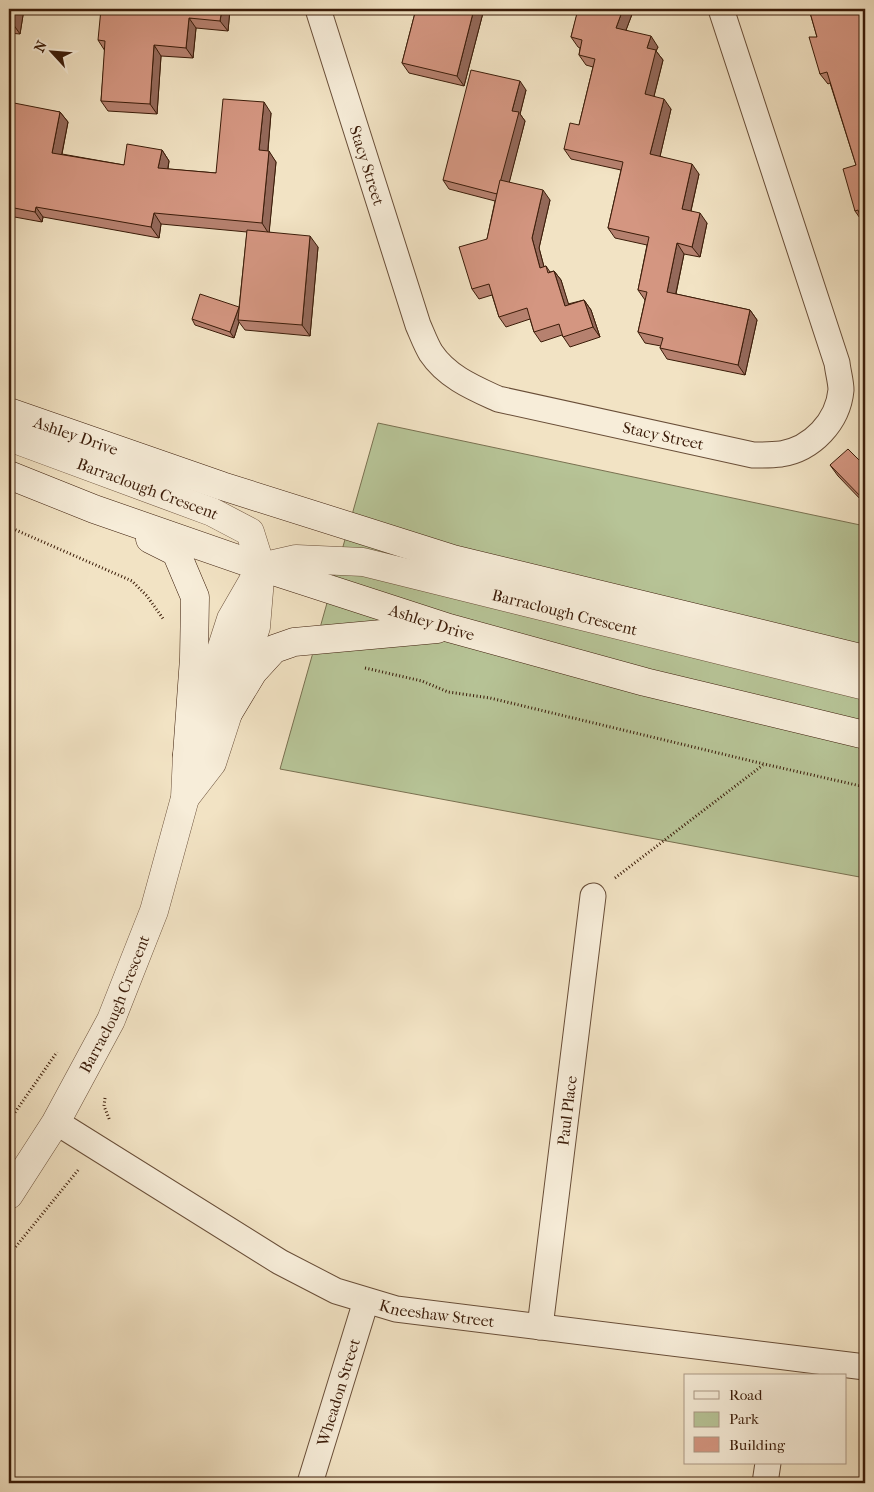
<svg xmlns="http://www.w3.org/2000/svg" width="874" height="1492" font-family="'IM FELL French Canon',serif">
	<rect width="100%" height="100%" fill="#f2e3c4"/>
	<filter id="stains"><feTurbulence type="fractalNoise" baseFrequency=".004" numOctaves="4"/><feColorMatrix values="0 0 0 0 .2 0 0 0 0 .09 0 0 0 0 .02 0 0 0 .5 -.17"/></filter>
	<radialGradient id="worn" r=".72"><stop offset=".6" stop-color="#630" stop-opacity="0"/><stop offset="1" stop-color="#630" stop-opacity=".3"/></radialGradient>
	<!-- green -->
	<path fill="#b7c497" stroke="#797050" d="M378,423L865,526V878L280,769Z"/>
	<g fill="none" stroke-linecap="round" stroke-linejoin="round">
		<!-- minor casing -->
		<g stroke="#694e38" stroke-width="27">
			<g id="minor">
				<path id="s1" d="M318,9L418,325C422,334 426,345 431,353C447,377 474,388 498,399L753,455C762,455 772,455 781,454C812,449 838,422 841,390C841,382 838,372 837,363L721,9"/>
				<path id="s2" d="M56,1122L280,1262L336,1291L396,1309L865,1367"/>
				<path id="s3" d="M540,1327L593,896"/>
				<path id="s4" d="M310,1483L366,1301"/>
				<path d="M765,1483L768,1463"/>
			</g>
		</g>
		<!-- tertiary casing -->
		<g stroke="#694e38" stroke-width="29">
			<g id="tertiary">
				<path id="s5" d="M9,437L212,512L250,532L261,567L256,627L212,763L185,798"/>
				<path id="s6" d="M9,1195L56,1122L111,1020L154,911L185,798L187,755L231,619L261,567L296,559L363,562L865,686"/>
			</g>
		</g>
		<!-- secondary casing -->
		<g stroke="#3b1c09" stroke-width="29">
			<g id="secondary">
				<path id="s7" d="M9,412L222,486L453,559L865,659"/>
				<path id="s8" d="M9,475L94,509L261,567L449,628L645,682L865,735"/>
				<path d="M150,539L176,552L195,597L194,658L187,755"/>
				<path d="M227,715L253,672L274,649L294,642L437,629"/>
			</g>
		</g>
		<!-- path -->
		<g stroke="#3b1c09" stroke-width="3" stroke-dasharray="1 2.5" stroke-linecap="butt">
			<path d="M9,527L132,581L147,596L164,620"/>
			<path d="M365,668L422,681L448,692L490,698L764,764L865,787"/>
			<path d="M615,878L763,765"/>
			<path d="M105,1098L104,1106L110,1121"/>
			<path d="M9,1121L57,1052"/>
			<path d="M9,1255L79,1169"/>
		</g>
		<!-- minor -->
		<use href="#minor" stroke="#f7edd9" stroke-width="25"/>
		<!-- tertiary -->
		<use href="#tertiary" stroke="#f7edd9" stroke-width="28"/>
		<!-- secondary -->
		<use href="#secondary" stroke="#f7edd9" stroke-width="28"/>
	</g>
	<!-- wall -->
	<g fill="#b6816f" stroke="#3b1c09">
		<path d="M9,9H24L20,34L9,33Z"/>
		<path d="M230,9L228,31L196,28L193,58L161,56L157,114L108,111L101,101L105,51L98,40Z"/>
		<path d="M416,9H484L464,86L409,73L402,63Z"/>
		<path d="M572,9H634L626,30L658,47L656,51L663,60L654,96L671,109L660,156L699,174L691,211L707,223L700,257L684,254L676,294L750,310L757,320L745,375L667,359L660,348L661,346L645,343L638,332L645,300L638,290L647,245L615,238L608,228L621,170L571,159L564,149L579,125L593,67L586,65L579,55L580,48L578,47L571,37L578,11Z"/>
		<path d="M809,9H863L865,18L862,221L855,211L856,165L830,83L828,84L820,74L817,37Z"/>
		<path d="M526,90L520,114L525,121L509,182L550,200L539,248L544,267L546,266L550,272L554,271L561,280L568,304L584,300L591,310L600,337L570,347L562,335L541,342L534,332L530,319L506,327L499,317L492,295L479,299L472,289L487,239L495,201L449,189L443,180Z"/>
		<path d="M9,105L60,112L68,122L62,154L124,165L162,150L169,161L168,169L216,173L271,113L268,151L276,162L269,232L318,247L310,336L245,330L239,322L234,338L195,325L192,319L239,308L247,232L161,224L159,238L43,217L42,222L9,216Z"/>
		<path d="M830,465L865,466V504L838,476Z"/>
	</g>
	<!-- shaded-wall -->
	<g fill="#94695a" stroke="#3b1c09">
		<path d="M15,9H24L20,34L13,24Z"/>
		<path d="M222,9H230L228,31L220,21Z"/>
		<path d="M474,9H484L464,86L457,76Z"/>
		<path d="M623,9H634L623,38L616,28Z"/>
		<path d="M858,9H863L865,18V29L864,27Z"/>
		<path d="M189,18L196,28L193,58L186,48Z"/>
		<path d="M651,36L658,47L656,51L663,60L652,104L645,94L647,48Z"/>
		<path d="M154,45L161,56L157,114L150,104Z"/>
		<path d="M520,81L526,90L520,114L525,121L504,203L497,194L512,111Z"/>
		<path d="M664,99L671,109L658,165L650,154Z"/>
		<path d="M264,102L271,113L267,160L259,150Z"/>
		<path d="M60,112L68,122L60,163L52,153Z"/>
		<path d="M162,150L169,161L166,179L158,168Z"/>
		<path d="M269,151L276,162L269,234L262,223Z"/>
		<path d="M692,164L699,174L689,219L682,209Z"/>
		<path d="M543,190L550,200L539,248L547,278L540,268L532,238Z"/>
		<path d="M36,207L43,217L42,222L35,212Z"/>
		<path d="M154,213L161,224L159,238L151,227Z"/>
		<path d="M700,213L707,223L700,257L692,247Z"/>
		<path d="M310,236L318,247L310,336L302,325Z"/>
		<path d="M677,243L684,254L674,302L667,292Z"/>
		<path d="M554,271L561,280L572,315L565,306Z"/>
		<path d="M584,300L591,310L600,337L593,327Z"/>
		<path d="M239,307L242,313L238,320L239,322L234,338L230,332Z"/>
		<path d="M750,310L757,320L745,375L738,365Z"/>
	</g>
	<!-- building -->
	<g fill="#d49681" stroke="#3b1c09">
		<path d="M9,9H15L13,24L9,23Z"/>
		<path d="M101,9H222L220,21L189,18L186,48L154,45L150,104L101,101L105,41L98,40Z"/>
		<path d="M416,9H474L457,76L402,63Z"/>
		<path d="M578,9H623L616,28L651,36L647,48L656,50L645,94L664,99L650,154L692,164L682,209L700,213L692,247L677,243L667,292L750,310L738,365L660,348L663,338L638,332L647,292L638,290L649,237L608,228L623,162L564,149L570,123L579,125L595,59L579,55L582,40L571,37Z"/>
		<path d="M809,9H858L864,27L865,26V230L858,210L855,211L843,169L856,165L827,72L820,74L809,37H817Z"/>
		<path d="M471,70L520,81L512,111L519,112L497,194L443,180Z"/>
		<path d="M223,99L264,102L259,150L269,151L262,223L154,213L151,227L36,207L35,212L9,207V102L60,112L52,153L124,165L127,144L162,150L158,168L216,173Z"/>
		<path d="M500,180L543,190L532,238L540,268L546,266L548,273L554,271L565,306L584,300L593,327L563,337L559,324L534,332L527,308L499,317L489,284L472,289L459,247L487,239Z"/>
		<path d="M247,230L310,236L302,325L238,320Z"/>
		<path d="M200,294L239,307L230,332L192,319Z"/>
		<path d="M848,449L865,466V501L830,465Z"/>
	</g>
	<g text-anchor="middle" stroke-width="4" stroke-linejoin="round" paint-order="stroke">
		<!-- street labels -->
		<g font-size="16" fill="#3b1c09" stroke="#f7edd9">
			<text dy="6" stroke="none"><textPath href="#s1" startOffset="164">Stacy Street</textPath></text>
			<text dy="6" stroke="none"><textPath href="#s7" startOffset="71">Ashley Drive</textPath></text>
			<text dy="6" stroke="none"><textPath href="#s1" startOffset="614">Stacy Street</textPath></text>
			<text dy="6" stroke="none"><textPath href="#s5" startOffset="148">Barraclough Crescent</textPath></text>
			<text dy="6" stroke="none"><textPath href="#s6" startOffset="994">Barraclough Crescent</textPath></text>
			<text dy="6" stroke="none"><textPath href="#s8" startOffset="448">Ashley Drive</textPath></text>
			<text dy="6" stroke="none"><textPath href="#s6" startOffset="219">Barraclough Crescent</textPath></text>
			<text dy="6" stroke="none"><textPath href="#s3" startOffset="218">Paul Place</textPath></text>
			<text dy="6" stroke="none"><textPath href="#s2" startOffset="431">Kneeshaw Street</textPath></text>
			<text dy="6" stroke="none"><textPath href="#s4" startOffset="95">Wheadon Street</textPath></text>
		</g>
	</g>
	<!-- margin -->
	<rect width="874" height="1492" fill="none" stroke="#f2e3c4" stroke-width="30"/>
	<rect x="10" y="10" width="854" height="1472" fill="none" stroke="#3b1c09" stroke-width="2.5"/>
	<rect x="15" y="15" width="844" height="1462" fill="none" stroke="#3b1c09"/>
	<!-- legend -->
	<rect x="684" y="1374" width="162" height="90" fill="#f7edd9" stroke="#ac9986"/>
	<rect x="694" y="1391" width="25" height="8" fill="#f7edd9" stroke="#ac9986"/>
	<text x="729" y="1400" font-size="15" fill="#3b1c09">Road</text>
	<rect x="694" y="1412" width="25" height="15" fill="#b7c497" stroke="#ac9986"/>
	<text x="729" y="1424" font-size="15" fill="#3b1c09">Park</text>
	<rect x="694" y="1437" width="25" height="15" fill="#d49681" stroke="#ac9986"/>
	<text x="729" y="1450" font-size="15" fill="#3b1c09">Building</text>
	<!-- north arrow -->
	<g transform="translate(52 52) rotate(296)" stroke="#f7edd9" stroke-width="4" paint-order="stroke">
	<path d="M0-4L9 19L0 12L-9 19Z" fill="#3b1c09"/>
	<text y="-8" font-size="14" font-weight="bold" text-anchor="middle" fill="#3b1c09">N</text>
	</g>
	<rect width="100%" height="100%" filter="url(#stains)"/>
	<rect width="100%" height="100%" fill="url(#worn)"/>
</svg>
